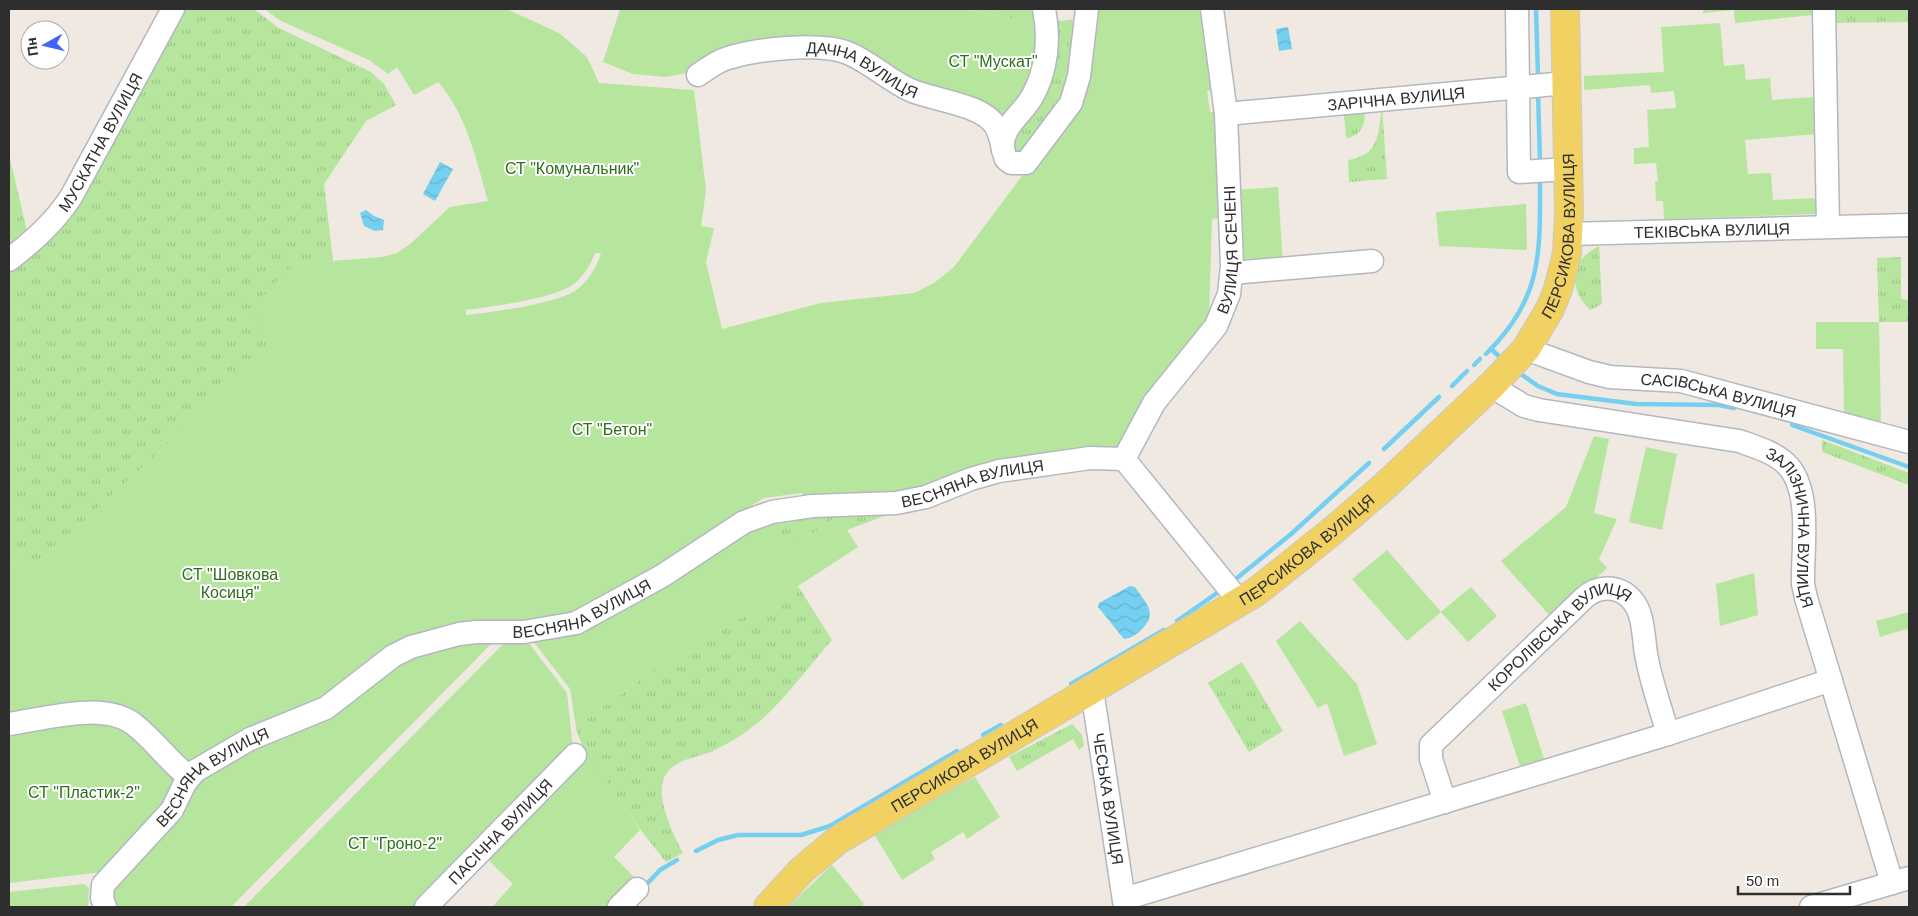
<svg xmlns="http://www.w3.org/2000/svg" width="1918" height="916" font-family="Arial,sans-serif">
	<defs>
		<pattern id="grass-tufts" width="24" height="20" patternUnits="userSpaceOnUse" patternTransform="scale(1.25)"><rect width="24" height="20" fill="#b6e59e"/><path d="M3 7l-1-3M5 7V3M7 7l1-3M15 17l-1-3M17 17v-4M19 17l1-3" fill="none" stroke="#9dc588"/></pattern>
		<pattern id="water-waves" width="16" height="10" patternUnits="userSpaceOnUse" patternTransform="scale(1.25)"><rect width="16" height="10" fill="#75cff0"/><path d="M0 5q4-4 8 0t8 0" fill="none" stroke="#66b2ce"/></pattern>
	</defs>
	<rect width="100%" height="100%" fill="#efe9e1"/>
	<!-- grass -->
	<g fill="url(#grass-tufts)">
		<path d="M177,9H254L279,28L371,72L384,84L396,105L366,121L324,184L333,261L294,264L271,350L40,561L9,566V265L46,236Z"/>
		<path d="M965,9H1040L1042,24Z"/>
		<path d="M1835,9H1909V22L1835,23Z"/>
		<path d="M1081,20L1072,82L1030,150L1018,153L1012,150L1010,136L1051,21Z"/>
		<path d="M1382,106L1387,179L1349,182L1348,160C1380,155 1378,134 1382,106Z"/>
		<path d="M1344,110L1364,112C1367,125 1359,137 1346,138Z"/>
		<path d="M9,155L29,239L9,254Z"/>
		<path d="M1599,246L1602,304L1590,310C1568,288 1569,261 1599,246Z"/>
		<path d="M1901,257V299L1909,300V322H1879L1877,258Z"/>
		<path d="M1822,440L1909,473V485L1822,452Z"/>
		<path d="M916,504L847,530L838,516L784,553L761,518Z"/>
		<path d="M798,586L832,640C809,666 782,704 755,725C743,735 730,742 717,749C701,758 677,757 666,774C653,793 673,835 683,853L666,862C642,833 621,802 600,771C591,757 578,743 576,727L671,657Z"/>
		<path d="M1242,662L1283,731L1249,752L1208,683Z"/>
		<path d="M1072,724L1082,735L1084,746L1079,750L1073,739L1017,771L1009,757Z"/>
	</g>
	<!-- garden -->
	<g fill="#b6e59e" fill-rule="evenodd">
		<path d="M265,9H507L559,33L587,57L599,83L694,90L706,190L701,226L714,228L706,262L722,329L821,303L914,293L934,283L954,267L1054,133L1091,9H1201L1213,90L1207,91L1210,112H1217L1221,189L1218,218L1212,219L1209,318L1121,444L1113,448L931,490L803,501L802,493L764,498L731,518L711,539L579,614L373,664L329,690L332,697L184,765L138,721L9,719V566L40,561L271,350L252,307L294,264L382,257L397,253L409,245L450,207L488,201C476,159 467,115 438,82L414,95L397,67L388,74L369,60L279,20ZM595,253H601C597,267 587,283 575,291C557,303 490,313 466,315V310C494,306 545,300 569,287C581,281 591,265 595,253Z"/>
		<path d="M620,9H965L1042,24L1040,62L1003,128L836,44L666,77L633,74L603,62Z"/>
		<path d="M1703,9H1813V15L1735,23L1734,10L1703,13Z"/>
		<path d="M1720,23L1724,66L1744,64L1746,80L1770,78L1772,100L1815,97L1816,134L1745,140L1748,174L1771,173L1773,200L1817,198V214L1664,219L1663,201H1656L1655,182L1658,181L1656,163L1634,164V148L1649,147L1647,110L1676,108L1674,91L1651,93L1650,85L1584,90V76L1664,72L1661,27Z"/>
		<path d="M1278,187L1283,264L1237,268L1234,190Z"/>
		<path d="M1526,204L1527,250L1439,246L1436,212Z"/>
		<path d="M1816,322H1879L1881,424L1844,414L1843,349H1816Z"/>
		<path d="M1594,436L1609,439L1594,513L1617,519L1599,559L1607,568L1552,618L1501,561L1566,507Z"/>
		<path d="M1646,447L1677,454L1662,530L1629,522Z"/>
		<path d="M838,516L858,547L798,586L671,657L576,727L570,689L529,636L761,518L784,553Z"/>
		<path d="M1387,550L1441,612L1471,587L1497,616L1468,642L1441,612L1407,641L1352,579Z"/>
		<path d="M1754,573L1758,615L1720,626L1716,584Z"/>
		<path d="M1909,612V631L1906,629L1880,637L1876,621Z"/>
		<path d="M1300,621L1357,684L1377,744L1344,756L1327,703L1318,708L1276,641Z"/>
		<path d="M524,637L567,693L573,748L420,907H244L508,639Z"/>
		<path d="M465,638L495,640L231,907H119L108,902L107,888L189,784L404,656Z"/>
		<path d="M1526,703L1544,759L1520,766L1502,711Z"/>
		<path d="M120,719L177,777L178,790L110,871L9,883V727Z"/>
		<path d="M588,752L640,830L614,857L637,880L611,907H492L513,884L484,856Z"/>
		<path d="M975,777L1000,817L967,839L963,832L931,852L935,859L902,880L874,834Z"/>
		<path d="M832,865L864,904L862,907H788Z"/>
		<path d="M84,884L89,888L88,907H9V892Z"/>
	</g>
	<!-- water -->
	<g fill="url(#water-waves)">
		<path d="M1288,27L1292,49L1279,51L1276,29Z"/>
		<path d="M440,162L453,169L435,201L423,194Z"/>
		<path d="M366,210L374,216L384,220L383,230L375,231L364,226L360,213Z"/>
		<path d="M1130,586L1135,587C1146,604 1159,613 1141,630C1135,635 1132,638 1124,639L1098,607L1099,603Z"/>
	</g>
	<g fill="none" stroke-linecap="round" stroke-linejoin="round">
		<!-- stream -->
		<g stroke="#75cff0" stroke-width="4.5">
			<path d="M1536,9L1538,77"/>
			<path d="M1538,92L1540,163"/>
			<path d="M1491,349L1502,359"/>
			<path d="M1486,354C1543,298 1540,253 1540,179"/>
			<path d="M1474,365L1480,359"/>
			<path d="M1518,372L1538,386L1557,394L1636,404L1719,405L1734,408"/>
			<path d="M1452,386L1467,371"/>
			<path d="M1792,425L1909,467"/>
			<path d="M1384,449L1439,397"/>
			<path d="M1237,578L1290,535L1369,463"/>
			<path d="M1177,621L1217,593"/>
			<path d="M1071,684L1164,630"/>
			<path d="M983,735L1001,725"/>
			<path d="M696,851L718,840L738,835H801L830,826L957,751"/>
			<path d="M643,888L660,870L677,860"/>
		</g>
		<!-- minor casing -->
		<g stroke="#b4b7c1" stroke-width="25">
			<g id="minor">
				<path d="M1517,9L1519,172L1568,169"/>
				<path d="M1824,9L1828,226"/>
				<path id="s1" d="M698,75C707,69 717,61 728,58C756,49 820,42 848,53C870,62 888,80 910,90C932,100 984,104 996,127C1002,137 1002,149 1006,159L1011,163H1026L1071,103L1079,76L1087,9"/>
				<path id="s2" d="M1226,114L1566,83"/>
				<path d="M1003,150C1000,127 1022,115 1032,97C1047,71 1050,38 1044,9"/>
				<path id="s3" d="M1568,234L1909,225"/>
				<path id="s4" d="M9,260C33,241 54,223 71,197L173,9"/>
				<path d="M1232,273L1372,261"/>
				<path id="s5" d="M1526,349L1589,372L1610,377L1681,381L1909,442"/>
				<path id="s6" d="M1491,386L1524,406L1539,410L1739,441C1756,447 1777,453 1789,467C1812,495 1802,551 1803,584L1806,598L1892,883"/>
				<path id="s7" d="M1124,459L1154,403L1216,326L1229,294L1232,266L1226,114L1212,9"/>
				<path d="M1124,459L1240,602"/>
				<path id="s8" d="M1092,690L1125,907"/>
				<path d="M9,724C44,719 106,700 136,726C156,742 168,761 189,777"/>
				<path id="s9" d="M1445,802L1431,759V745L1584,598C1598,585 1619,585 1632,600C1645,614 1643,642 1647,659C1652,685 1661,709 1668,734"/>
				<path d="M1124,899L1668,734L1831,680"/>
				<path id="s10" d="M105,907L102,898L103,885L172,810L185,783L195,771L250,739L326,708L393,656L411,647L459,634L476,632H524L576,623L662,576L744,522L772,512L812,506L896,503L926,497L971,479L999,471L1090,458L1124,459"/>
				<path id="s11" d="M426,907L575,755"/>
				<path d="M619,907L637,889"/>
				<path d="M1811,907L1909,878"/>
			</g>
		</g>
		<!-- major casing -->
		<g stroke="#c9c9c9" stroke-width="30">
			<g id="major">
				<path id="s12" d="M768,907L802,870L838,840L1256,592L1330,533L1386,485L1491,386L1526,349L1550,309L1558,289L1567,253L1569,213L1565,9"/>
			</g>
		</g>
		<!-- minor -->
		<use href="#minor" stroke="#fff" stroke-width="22"/>
		<!-- major -->
		<use href="#major" stroke="#f2d163" stroke-width="28"/>
	</g>
	<g text-anchor="middle" stroke-width="4" stroke-linejoin="round" paint-order="stroke">
		<!-- park labels -->
		<g font-size="16" fill="#2c6e1b" stroke="#fff">
			<text x="993" y="67">СТ "Мускат"</text>
			<text x="572" y="174">СТ "Комунальник"</text>
			<text x="612" y="435">СТ "Бетон"</text>
			<text x="230" y="580">СТ "Шовкова<tspan x="230" dy="18">Косиця"</tspan></text>
			<text x="84" y="798">СТ "Пластик-2"</text>
			<text x="395" y="849">СТ "Гроно-2"</text>
		</g>
		<!-- street labels -->
		<g font-size="16" fill="#2e2e2e" stroke="#fff">
			<text dy="6" stroke="none"><textPath href="#s1" startOffset="175">ДАЧНА ВУЛИЦЯ</textPath></text>
			<text dy="6" stroke="none"><textPath href="#s2" startOffset="171">ЗАРІЧНА ВУЛИЦЯ</textPath></text>
			<text dy="6" stroke="none"><textPath href="#s4" startOffset="151">МУСКАТНА ВУЛИЦЯ</textPath></text>
			<text dy="6" stroke="none"><textPath href="#s3" startOffset="144">ТЕКІВСЬКА ВУЛИЦЯ</textPath></text>
			<text dy="6" stroke="none"><textPath href="#s12" startOffset="1068">ПЕРСИКОВА ВУЛИЦЯ</textPath></text>
			<text dy="6" stroke="none"><textPath href="#s7" startOffset="241">ВУЛИЦЯ СЕЧЕНІ</textPath></text>
			<text dy="6" stroke="none"><textPath href="#s5" startOffset="199">САСІВСЬКА ВУЛИЦЯ</textPath></text>
			<text dy="6" stroke="none"><textPath href="#s10" startOffset="1018">ВЕСНЯНА ВУЛИЦЯ</textPath></text>
			<text dy="6" stroke="none"><textPath href="#s6" startOffset="372">ЗАЛІЗНИЧНА ВУЛИЦЯ</textPath></text>
			<text dy="6" stroke="none"><textPath href="#s12" startOffset="649">ПЕРСИКОВА ВУЛИЦЯ</textPath></text>
			<text dy="6" stroke="none"><textPath href="#s10" startOffset="598">ВЕСНЯНА ВУЛИЦЯ</textPath></text>
			<text dy="6" stroke="none"><textPath href="#s9" startOffset="232">КОРОЛІВСЬКА ВУЛИЦЯ</textPath></text>
			<text dy="6" stroke="none"><textPath href="#s12" startOffset="244">ПЕРСИКОВА ВУЛИЦЯ</textPath></text>
			<text dy="6" stroke="none"><textPath href="#s10" startOffset="179">ВЕСНЯНА ВУЛИЦЯ</textPath></text>
			<text dy="6" stroke="none"><textPath href="#s8" startOffset="110">ЧЕСЬКА ВУЛИЦЯ</textPath></text>
			<text dy="6" stroke="none"><textPath href="#s11" startOffset="106">ПАСІЧНА ВУЛИЦЯ</textPath></text>
		</g>
	</g>
	<!-- border -->
	<rect width="1918" height="916" fill="none" stroke="#2e2e2e" stroke-width="20"/>
	<!-- north arrow -->
	<g transform="translate(45 45) rotate(262)"><circle r="24" fill="#ffffff" stroke="#ababab"/>
	<path d="M0-4L9 19L0 12L-9 19Z" fill="#4264fb"/>
	<text y="-8" font-size="14" font-weight="bold" text-anchor="middle" fill="#2e2e2e">Пн</text>
	</g>
	<!-- scale -->
	<path d="M1738 886v8h112v-8" fill="none" stroke="#2e2e2e" stroke-width="2.5"/>
	<text x="1746" y="886" font-size="15" fill="#2e2e2e" stroke="#ffffff" stroke-width="4" paint-order="stroke">50 m</text>
</svg>
